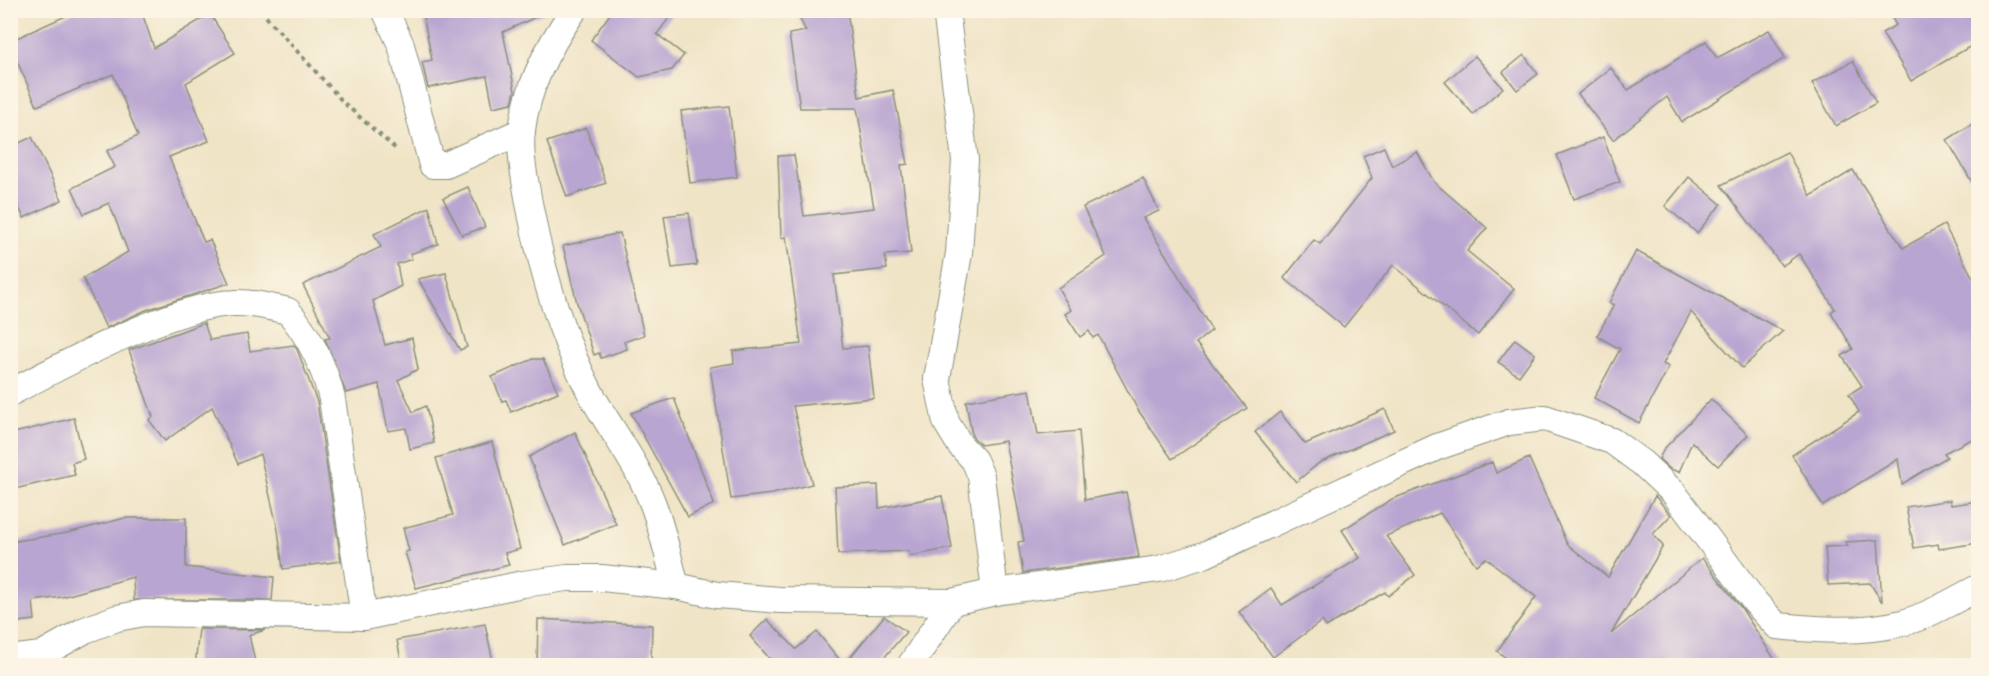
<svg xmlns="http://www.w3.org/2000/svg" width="1989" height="676" font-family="Sriracha,sans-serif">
	<rect width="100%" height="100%" fill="#fcf5e5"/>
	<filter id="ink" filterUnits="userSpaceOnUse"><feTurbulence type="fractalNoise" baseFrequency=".0167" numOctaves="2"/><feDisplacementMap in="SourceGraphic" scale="12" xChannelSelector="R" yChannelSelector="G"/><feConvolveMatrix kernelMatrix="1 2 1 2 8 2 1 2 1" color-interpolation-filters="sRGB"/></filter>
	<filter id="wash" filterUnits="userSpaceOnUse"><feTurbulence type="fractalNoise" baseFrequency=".008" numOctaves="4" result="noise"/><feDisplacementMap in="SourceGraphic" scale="24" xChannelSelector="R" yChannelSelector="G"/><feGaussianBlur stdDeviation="1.35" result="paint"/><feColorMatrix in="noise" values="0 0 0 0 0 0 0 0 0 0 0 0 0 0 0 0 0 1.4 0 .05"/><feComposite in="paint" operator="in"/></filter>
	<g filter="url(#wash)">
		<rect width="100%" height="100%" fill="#f0e4c6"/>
		<g id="blocks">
			<!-- building -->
			<g fill="#b9a5d1">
				<path d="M79,10H141L154,48L210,14L235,53L186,83L209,141L169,157L204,242L210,240L229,283L146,310L106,328L83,278L128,252L109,203L84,214L72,188L115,167L107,151L138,136L113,74L37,106L10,45V41Z"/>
				<path d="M422,10H551L503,32L515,91L512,103L493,107L487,76L428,88L422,62L432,60Z"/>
				<path d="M613,10H675L657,34L684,55L672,70L639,77L591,40Z"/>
				<path d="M795,10H847L859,97L893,90L908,164L901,165L911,253L885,255L887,269L834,275L843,348L868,346L874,398L793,406L812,484L772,494L731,499L710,367L734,363L733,351L801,344L786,237L781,238L778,156L794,155L804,216L874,208L857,108H800L789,34L806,31Z"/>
				<path d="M1887,10H1978V42L1911,81L1882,33L1896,25Z"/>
				<path d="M1769,30L1785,58L1682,122L1667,97L1613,140L1578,94L1611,68L1628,90L1706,41L1717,58Z"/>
				<path d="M1524,55L1538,74L1517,90L1503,72Z"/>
				<path d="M1475,56L1503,88L1473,114L1445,82Z"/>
				<path d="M1853,61L1876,103L1836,126L1812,83Z"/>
				<path d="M729,106L737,177L690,183L681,111Z"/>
				<path d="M1978,120V192L1947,140Z"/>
				<path d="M586,128L606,183L567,197L547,142Z"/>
				<path d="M32,137L62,200L24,218L10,188V147Z"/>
				<path d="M1603,137L1620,182L1574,199L1557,155Z"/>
				<path d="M1384,147L1392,166L1417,152L1434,182L1487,228L1467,251L1514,289L1478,335L1393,265L1344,327L1284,278L1314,240L1320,244L1372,178L1363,156Z"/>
				<path d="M1787,152L1811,196L1853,170L1903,248L1944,225L1978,287V436L1944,453L1947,457L1902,484L1898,459L1823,506L1792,455L1859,412L1849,394L1862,386L1842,356L1853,349L1831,312L1835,309L1799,254L1782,266L1721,185Z"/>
				<path d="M1689,177L1721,204L1697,233L1665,206Z"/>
				<path d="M1143,178L1159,211L1143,218L1212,330L1196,343L1247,408L1172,459L1138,410L1098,335L1093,338L1089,331L1080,337L1065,314L1071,310L1058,288L1106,256L1083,207Z"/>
				<path d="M468,187L485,227L462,235L443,198Z"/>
				<path d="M429,207L438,244L410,254L412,259L397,264L401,286L373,301L385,345L412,338L418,369L398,380L413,412L426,406L434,443L410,449L406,428L388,431L379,384L346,393L325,339L330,338L303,285L381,247L374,234Z"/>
				<path d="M689,213L697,265L672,268L664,216Z"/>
				<path d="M620,233L644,335L624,342L627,349L601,358L599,353L594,355L577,303L563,246Z"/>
				<path d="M1636,251L1783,331L1742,368L1691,312L1663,364L1669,367L1639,423L1594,398L1620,349L1597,336L1614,305L1609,303Z"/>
				<path d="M446,273L467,347L460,350L418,279Z"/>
				<path d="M204,323L210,340L247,334L250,351L294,345L297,349L317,402L341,561L283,569L278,530L260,454L238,464L212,407L165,441L149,420L153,417L129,350Z"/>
				<path d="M1515,339L1535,354L1519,376L1498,362Z"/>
				<path d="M533,359H543L558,392L511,412L506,400L502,401L492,377Z"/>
				<path d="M1030,390L1038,435L1079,431L1085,500L1126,492L1139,557L1023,573L1018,542L1024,541L1005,441L981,445L972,436L966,401Z"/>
				<path d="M674,398L714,504L688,517L631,413Z"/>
				<path d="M1711,399L1748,435L1718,466L1692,442L1679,472L1670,469L1659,459L1664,449Z"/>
				<path d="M1385,409L1394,430L1319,463L1296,482L1255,432L1280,412L1305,444Z"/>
				<path d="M74,418L84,459L72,463L75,475L10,490V434Z"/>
				<path d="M575,432L616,524L565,545L529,457Z"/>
				<path d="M492,442L520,549L505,553L509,565L416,588L405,552L409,551L403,528L453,515L436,458Z"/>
				<path d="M1529,458L1567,544L1608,577L1655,496L1671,515L1653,534L1663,546L1611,634L1702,558L1742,609L1779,666H1517L1497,651L1536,597L1486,558L1476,565L1440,513L1386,536L1415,575L1388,596L1385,592L1326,627L1322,621L1273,657L1239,612L1271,588L1282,605L1360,558L1342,530L1392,499L1492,462L1496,473Z"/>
				<path d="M878,485L879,508L942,496L952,548L910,556L909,551L838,554L835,487Z"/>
				<path d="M1950,500L1951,505L1978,501V543L1939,549L1938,544L1914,548L1906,507Z"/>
				<path d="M125,518H186V567L274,577L272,600H134L133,577L62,597L33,601L35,620L10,623V542L67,533Z"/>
				<path d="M1878,540L1882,602L1870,583L1828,585L1825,547L1848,546L1845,542Z"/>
				<path d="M884,616L906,632L877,666H776L750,636L767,619L796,649L817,632L844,665Z"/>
				<path d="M538,619L652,625L651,666H537Z"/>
				<path d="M485,624L494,666H402L397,640Z"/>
				<path d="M199,629L265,630L249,635L256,666H195Z"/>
			</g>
		</g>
	</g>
	<g filter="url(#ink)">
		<use href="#blocks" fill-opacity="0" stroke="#88907d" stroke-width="1.5"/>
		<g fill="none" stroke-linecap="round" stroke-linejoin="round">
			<!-- street casing -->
			<g stroke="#88907d" stroke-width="28">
				<g id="street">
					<path d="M385,10L401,45L432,165H446L522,131"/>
					<path d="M574,10C549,45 527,88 522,130C519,154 525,179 529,203C541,268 559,332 590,392C611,431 639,465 654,507C663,532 669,560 676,586"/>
					<path d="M946,10L965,160L959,253L937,379L946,422L960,445L974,460L981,476L995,592"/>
					<path d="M10,393C64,364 175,304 234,303C252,302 270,307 288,311C310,337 324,365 332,399L364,617"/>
					<path d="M10,659L41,655L85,630L117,618L144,613L364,617L523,584L567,578H602L676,586L717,595L780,600L952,602L995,592L1159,569L1204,555L1437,447L1509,422L1545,418L1612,441L1642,463L1673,492L1755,602L1777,626C1819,630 1862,633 1902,623C1929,616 1954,600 1978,588"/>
					<path d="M910,666L952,602"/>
				</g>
			</g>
			<!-- path -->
			<path stroke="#88907d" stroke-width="4" stroke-dasharray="4.5 4.5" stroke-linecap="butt" d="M260,10L345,104L398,151"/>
			<!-- street -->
			<use href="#street" stroke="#fff" stroke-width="26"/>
		</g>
	</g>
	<!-- margin -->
	<rect width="1989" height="676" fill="none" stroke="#fcf5e5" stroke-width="36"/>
</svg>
